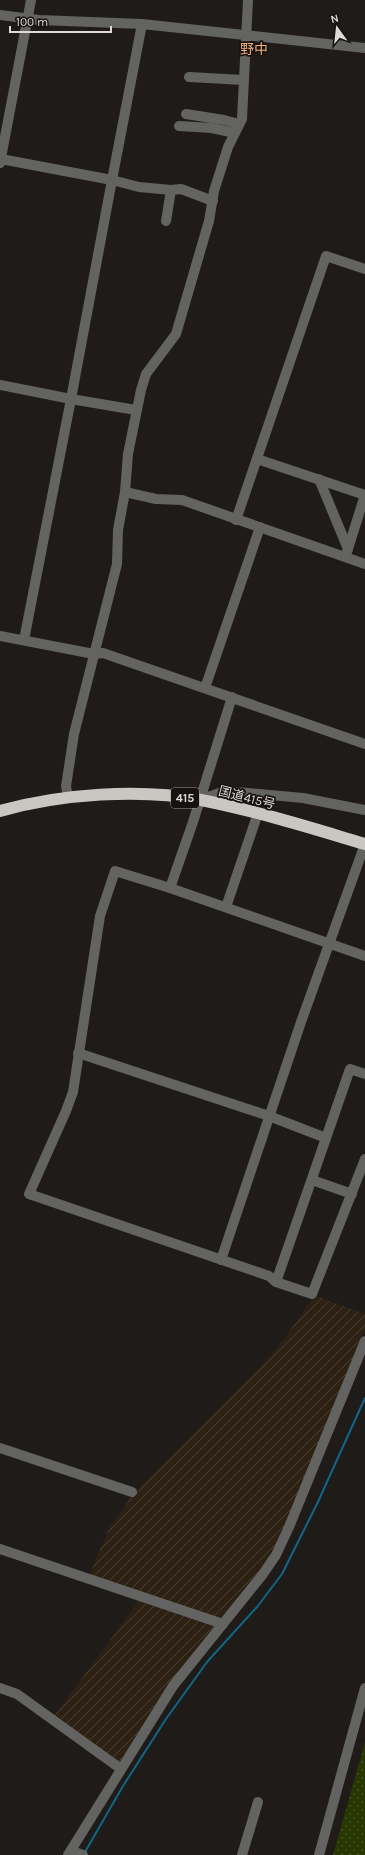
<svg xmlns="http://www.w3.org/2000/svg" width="365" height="1855" font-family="Karla,'Noto Sans JP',sans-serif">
	<defs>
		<pattern id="industrial-furrows" width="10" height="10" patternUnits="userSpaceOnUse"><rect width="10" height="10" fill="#2c2113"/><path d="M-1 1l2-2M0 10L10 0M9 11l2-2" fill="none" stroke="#4a4135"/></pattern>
		<pattern id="grass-dots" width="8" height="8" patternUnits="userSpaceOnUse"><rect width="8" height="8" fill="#273702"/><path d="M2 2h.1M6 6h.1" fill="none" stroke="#465326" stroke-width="1.8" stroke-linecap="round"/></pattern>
	</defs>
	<rect width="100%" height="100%" fill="#1f1b19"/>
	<!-- industrial -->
	<path fill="url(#industrial-furrows)" d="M316,1296L365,1314V1329L282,1534L266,1562L202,1641L157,1702L119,1763L54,1716L144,1594L89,1576L109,1528L134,1493L262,1365L287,1335L313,1297Z"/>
	<!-- grass -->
	<path fill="url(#grass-dots)" d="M365,1742V1855H333Z"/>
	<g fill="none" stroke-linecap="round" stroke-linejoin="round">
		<!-- stream -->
		<path stroke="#106688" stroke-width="2" d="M85,1852L123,1786L166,1719L207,1662L257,1607L282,1574L317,1504L365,1398"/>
		<!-- minor -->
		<g stroke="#636361" stroke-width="10">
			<path d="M0,15L39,20L142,24L365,48"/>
			<path d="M142,24L112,180L139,187L171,190L181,189L213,201"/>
			<path d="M189,77L243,80"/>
			<path d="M186,114L224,120L239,124"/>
			<path d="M179,126L212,128L235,133"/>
			<path d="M1,159L112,180L71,399L136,410"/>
			<path d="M0,163L31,0"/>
			<path d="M166,221L171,190"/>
			<path d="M0,385L71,399L24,640"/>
			<path d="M257,459L365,495"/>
			<path d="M319,479L348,549"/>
			<path d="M125,492L156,499L182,500L365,564"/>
			<path d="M236,520L326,256L365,269"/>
			<path d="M347,552L365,495"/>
			<path d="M0,636L94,654L103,653L365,744"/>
			<path d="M205,688L260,527"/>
			<path d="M68,798L66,786L74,734L117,564L118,530L125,492L128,454L141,390L146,374L176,334L209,221L214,191L228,147L242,119L248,0"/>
			<path d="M200,800L225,791L303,798L365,810"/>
			<path d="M170,888L193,822L232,697"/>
			<path d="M226,907L258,813"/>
			<path d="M365,956L170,888L115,871L100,916L73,1092L66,1111L29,1194L269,1276L276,1282L312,1294L365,1159"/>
			<path d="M78,1053L269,1116L326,1138"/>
			<path d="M312,1180L352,1194"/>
			<path d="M221,1260L301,1022L365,844"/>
			<path d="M276,1282L350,1069L365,1074"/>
			<path d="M0,1448L132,1492"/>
			<path d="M0,1549L223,1624"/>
			<path d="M0,1688L17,1694L121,1769"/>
			<path d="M72,1851L83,1855"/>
			<path d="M68,1855L173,1686L263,1574L276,1555L289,1527L365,1341"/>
			<path d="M242,1855L258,1802"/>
			<path d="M319,1855L365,1688"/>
		</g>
		<!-- highway -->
		<path stroke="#c8c7c2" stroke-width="12" d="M0,811C60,794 140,788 201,800C257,811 311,828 365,844"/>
	</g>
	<g text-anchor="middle" stroke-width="3.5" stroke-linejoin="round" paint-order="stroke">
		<!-- shield labels -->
		<rect fill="#161210" stroke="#a19e9d" stroke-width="1" x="171" y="788" width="28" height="20" rx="3"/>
		<g font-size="12" font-weight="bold" fill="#dddad9">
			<text x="185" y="802">415</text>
		</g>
		<!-- street labels -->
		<g font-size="13" fill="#dddad9" stroke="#161210">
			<text transform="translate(247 797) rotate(14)" y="5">国道415号</text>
		</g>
		<!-- neighbourhood labels -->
		<g font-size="14" fill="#f1b07f" stroke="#161210">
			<text x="254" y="54">野中</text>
		</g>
	</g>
	<!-- north arrow -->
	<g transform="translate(337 28) rotate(345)" stroke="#161210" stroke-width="3" paint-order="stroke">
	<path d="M0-3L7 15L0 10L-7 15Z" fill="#dddad9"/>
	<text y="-6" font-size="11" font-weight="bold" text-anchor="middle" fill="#dddad9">N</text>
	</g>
	<!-- scale -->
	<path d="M10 26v6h101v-6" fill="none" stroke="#dddad9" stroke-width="2"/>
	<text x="16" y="26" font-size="12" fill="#dddad9" stroke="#161210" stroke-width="3" paint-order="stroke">100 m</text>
</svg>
